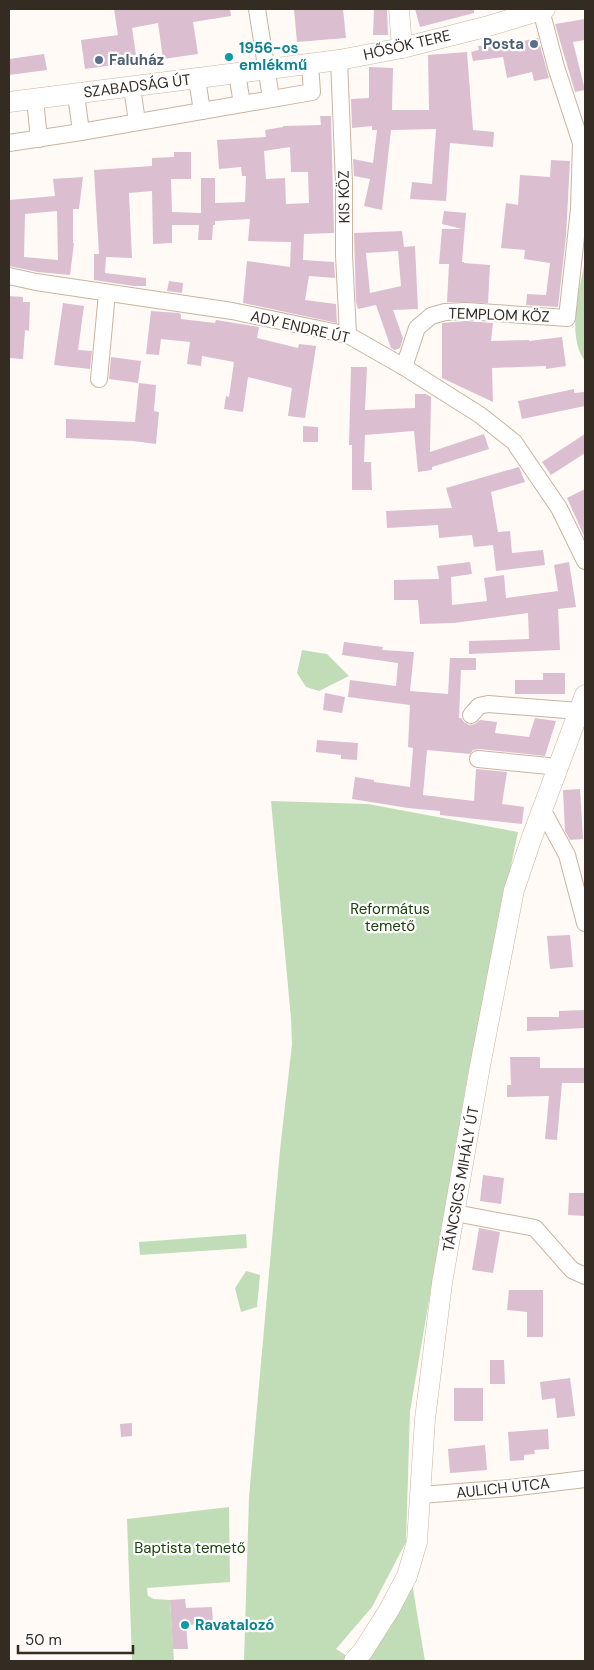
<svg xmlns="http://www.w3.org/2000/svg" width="594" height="1670" font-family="'DM Sans',sans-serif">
	<rect width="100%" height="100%" fill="#fffaf5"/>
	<!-- green -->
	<g fill="#c1ddb8">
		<path d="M585,260V361C566,336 580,289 585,260Z"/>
		<path d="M302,650L327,654L349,676L319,691L306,687L297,673Z"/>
		<path d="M271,801L368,804L518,832L468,1074L410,1411L406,1542L372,1607L336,1649L355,1661H244L249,1497L280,1150L292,1044L291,1019Z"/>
		<path d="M246,1234L247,1248L140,1255L139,1242Z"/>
		<path d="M246,1271L260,1275L257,1307L241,1312L235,1288Z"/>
		<path d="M229,1507L230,1582L147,1588L148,1596L154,1599L170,1600L174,1661H132L127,1519Z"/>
		<path d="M412,1583L425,1661H361Z"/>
	</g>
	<!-- building -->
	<g fill="#dbbfd0" fill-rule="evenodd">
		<path d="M114,9H230L231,16L193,22L198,54L163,59L158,23L132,28L137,62L85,69L81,40L118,35Z"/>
		<path d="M294,9H343L346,38L297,42Z"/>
		<path d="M374,9H387L388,35H373Z"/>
		<path d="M415,9H474V13L420,27Z"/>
		<path d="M585,19V40L573,42L585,90L575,92L555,24Z"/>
		<path d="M538,38L549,78L534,81L532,72L507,78L503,57L473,61L471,52L479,50L478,46L498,44V46Z"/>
		<path d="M467,52L473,130L494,132L493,147L450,143L446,201L410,199L412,182L432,184L436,129L391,130L382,210L364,206L370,179L354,176L353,159L373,163L377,130H372V126L352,128L351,99L369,98V67L393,68L392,110H429L428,55Z"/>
		<path d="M44,54L47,70L9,75V59Z"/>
		<path d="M320,116H331L334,233L304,234L303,260L334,262L335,278L309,276L305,300L336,304L337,323L243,303L247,261L290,267L291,242L248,241L250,219L215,221V225H213L212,240H198L199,225H172V243L153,244L152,191L129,193L132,258L106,257L105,273L146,278V286H134L94,280V254H99L94,170L152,166V158L174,157V152H191V179H171L172,212L201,213V178H215V203L245,202L246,176H242L241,167L219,169L217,140L266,137L265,130L283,127V126L321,125ZM290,147L291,172H308L309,203L286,204L285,178L266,179L264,151Z"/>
		<path d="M551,160L570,161L566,236L558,307L526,305L527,294L546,295L550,263L524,259L525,250L501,248L506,203L518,205L520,175L550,177Z"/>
		<path d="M83,177L79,209H73V243H74L70,275L38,272L9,266L10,216H9V200L55,196L53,179ZM57,211L58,260L24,257L25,214Z"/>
		<path d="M444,211L466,213L462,262H464V263L490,265L488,303L447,302L449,264H439L442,229H462L442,224Z"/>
		<path d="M402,231L404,247L415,246L418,309L393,310L403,338L400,348L395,350L391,348L376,305L358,309L356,302L354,233ZM398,251L401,286L370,293L366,253Z"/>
		<path d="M169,281L183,283L182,293L167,291Z"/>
		<path d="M9,296L23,297V302H30L29,331L25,330L23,359L9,358Z"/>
		<path d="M63,303L84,306L78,350L92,351L90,369L54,365Z"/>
		<path d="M151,311L179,313L181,315V319L215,323L216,320L259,327L257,338L298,348L299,344L316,346L305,418L288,416L292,388L248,377L243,412L224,409L226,396L229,397L234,362L202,356L201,366L187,364L190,342L161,339L159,355L146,354Z"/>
		<path d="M466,321L493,323L491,341L529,340V341L562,337L566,366L546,369V366L492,368L493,402L442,378V323Z"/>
		<path d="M111,357L141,361L138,383L109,379Z"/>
		<path d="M351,367H367L365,410L415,408V394H426L431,397L430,452L484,434L489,449L432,467V470L418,472L414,431L365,435L364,462H371L372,490H352V445H349Z"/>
		<path d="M139,383L156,385L154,411L159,412L156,444L133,441L66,438V419L135,422Z"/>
		<path d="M574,389V393L585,392V406L522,419L518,401Z"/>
		<path d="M303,426L318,427V442H303Z"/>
		<path d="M585,434V453L551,475L542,462Z"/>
		<path d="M519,467L525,482L491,492L498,532L510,531L512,553L543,550L545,565L496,571L493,545L474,547L472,535L439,538L438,525L387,528L386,511L452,508L446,488Z"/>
		<path d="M585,489V538L567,498Z"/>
		<path d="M470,562L472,574L451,577L452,605L487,601L484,578L504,575L506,598L558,591L554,565L569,562L576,607L558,609L560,650L469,654V641L529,639L528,613L454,623L420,624L418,600H394V580L439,579L437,566Z"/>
		<path d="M344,642L383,647L382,650L414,652L410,691L448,694L450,658H476V670H461L459,718H461L464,722L469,725L475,724L480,720L497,722L495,733L529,737L535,718L556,721L545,756L479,749L473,750L470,754L427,750L423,795L474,801L476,769L507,772L502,804L524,807L522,824L440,815V811L408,808L352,799L355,777L374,780V782L410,787L413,748L408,747L410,705L348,697L350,680L396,686L398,663L342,655Z"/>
		<path d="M543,673H565V694H515V680H543Z"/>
		<path d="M325,693L345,697L342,713L323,710Z"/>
		<path d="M317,740L358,743L357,760L341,759V755L316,752Z"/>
		<path d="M580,789L583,839L570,840L565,831L563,790Z"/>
		<path d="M570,935L573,967L550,969L547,936Z"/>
		<path d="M585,1010V1028L527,1031V1017H559V1011Z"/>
		<path d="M510,1057H540V1068H585V1083H562L557,1140L545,1139L549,1096L507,1097V1085H511Z"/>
		<path d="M483,1175L504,1178L501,1204L480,1201Z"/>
		<path d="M569,1193H585V1216L568,1215Z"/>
		<path d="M479,1228L500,1232L493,1273L472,1270Z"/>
		<path d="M509,1290H543V1337H527V1312L507,1310Z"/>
		<path d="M490,1360H504L505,1384H490Z"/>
		<path d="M570,1378L575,1416L557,1418L555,1398L542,1400L540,1382Z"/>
		<rect x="454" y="1388" width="29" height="33"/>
		<path d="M132,1423V1436L121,1437L120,1424Z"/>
		<path d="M548,1429L549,1449L534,1450L535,1454L524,1455V1460L510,1461L508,1432Z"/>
		<path d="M485,1445L487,1470L450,1473L448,1449Z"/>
		<path d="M185,1599L186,1608L212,1607L213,1624L186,1625L188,1649H173L170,1600Z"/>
	</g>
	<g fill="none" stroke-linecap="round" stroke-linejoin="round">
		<!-- minor casing -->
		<g stroke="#cbb39e" stroke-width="18">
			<g id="minor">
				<path d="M257,9L271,98"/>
				<path d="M339,60L344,183V255L348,335"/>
				<path d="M237,73L242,104"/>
				<path d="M197,79L202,111"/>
				<path d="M132,87L137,122"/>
				<path d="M76,94L81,132"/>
				<path d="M35,99L39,139"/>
				<path d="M9,143L81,132L312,92L310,64"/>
				<path d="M9,276L36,282L232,311L348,335L404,367L480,415L514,442L559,508L585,561"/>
				<path d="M404,367L417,328L431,316L445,312L466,311L567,318L579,209L581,143L556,67L541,10"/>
				<path d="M99,379L107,293"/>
				<path d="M471,715L479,706L488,704L579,711"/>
				<path d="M478,759L559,767"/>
				<path d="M542,809L567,855L585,923"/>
				<path d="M455,1213L535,1228L572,1270L585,1276"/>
				<path d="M421,1495L510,1488L585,1479"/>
			</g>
		</g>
		<!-- major casing -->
		<g stroke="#cbb39e" stroke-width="21">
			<g id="major">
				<path d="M399,9L402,48"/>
				<path d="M9,102L339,60L402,48L485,27L545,9"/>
				<path d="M354,1661L363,1651L389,1610L407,1576L417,1542L425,1419L442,1283L480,1066L514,890L532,837L585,695"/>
			</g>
		</g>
		<!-- minor -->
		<use href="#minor" stroke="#fff" stroke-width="16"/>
		<!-- major -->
		<use href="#major" stroke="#fff" stroke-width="20"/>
	</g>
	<!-- markers -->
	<g fill="#5c6f8a" stroke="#fff" stroke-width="2">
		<circle cx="534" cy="44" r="5"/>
		<circle cx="99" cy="60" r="5"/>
	</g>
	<g fill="#0f9aa8" stroke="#fff" stroke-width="2">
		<circle cx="229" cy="57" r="5"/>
		<circle cx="185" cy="1625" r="5"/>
	</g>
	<g text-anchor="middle" stroke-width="4.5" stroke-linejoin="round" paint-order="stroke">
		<!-- service labels -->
		<g font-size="15" font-weight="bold" fill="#4e5e75" stroke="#fff" text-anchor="end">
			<text x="524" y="49">Posta</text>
			<text x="109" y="65" text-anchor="start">Faluház</text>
		</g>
		<!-- street labels -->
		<g font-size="15" fill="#342b23" stroke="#fff">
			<text transform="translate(407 45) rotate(-13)" y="5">HŐSÖK TERE</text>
			<text transform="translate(137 86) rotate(-7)" y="5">SZABADSÁG ÚT</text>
			<text transform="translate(344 197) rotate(-91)" y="5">KIS KÖZ</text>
			<text transform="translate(499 315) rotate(2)" y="5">TEMPLOM KÖZ</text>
			<text transform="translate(300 327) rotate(13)" y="5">ADY ENDRE ÚT</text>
			<text transform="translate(461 1179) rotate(-80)" y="5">TÁNCSICS MIHÁLY ÚT</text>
			<text transform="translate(503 1488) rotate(-6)" y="5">AULICH UTCA</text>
		</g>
		<!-- culture labels -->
		<g font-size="15" font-weight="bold" fill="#0d838f" stroke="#fff" text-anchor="start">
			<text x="239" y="53">1956-os<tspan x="239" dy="17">emlékmű</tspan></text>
			<text x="195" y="1630">Ravatalozó</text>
		</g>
		<!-- park labels -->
		<g font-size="15" fill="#1a420a" stroke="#fff">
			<text x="390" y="914">Református<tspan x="390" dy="17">temető</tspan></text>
			<text x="190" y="1553">Baptista temető</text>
		</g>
	</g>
	<!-- border -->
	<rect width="594" height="1670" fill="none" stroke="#342b23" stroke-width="20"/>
	<!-- scale -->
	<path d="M18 1645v8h115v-8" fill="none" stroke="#342b23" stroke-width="2.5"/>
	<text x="25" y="1645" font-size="15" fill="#342b23" stroke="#ffffff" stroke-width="4" paint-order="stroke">50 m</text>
</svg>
